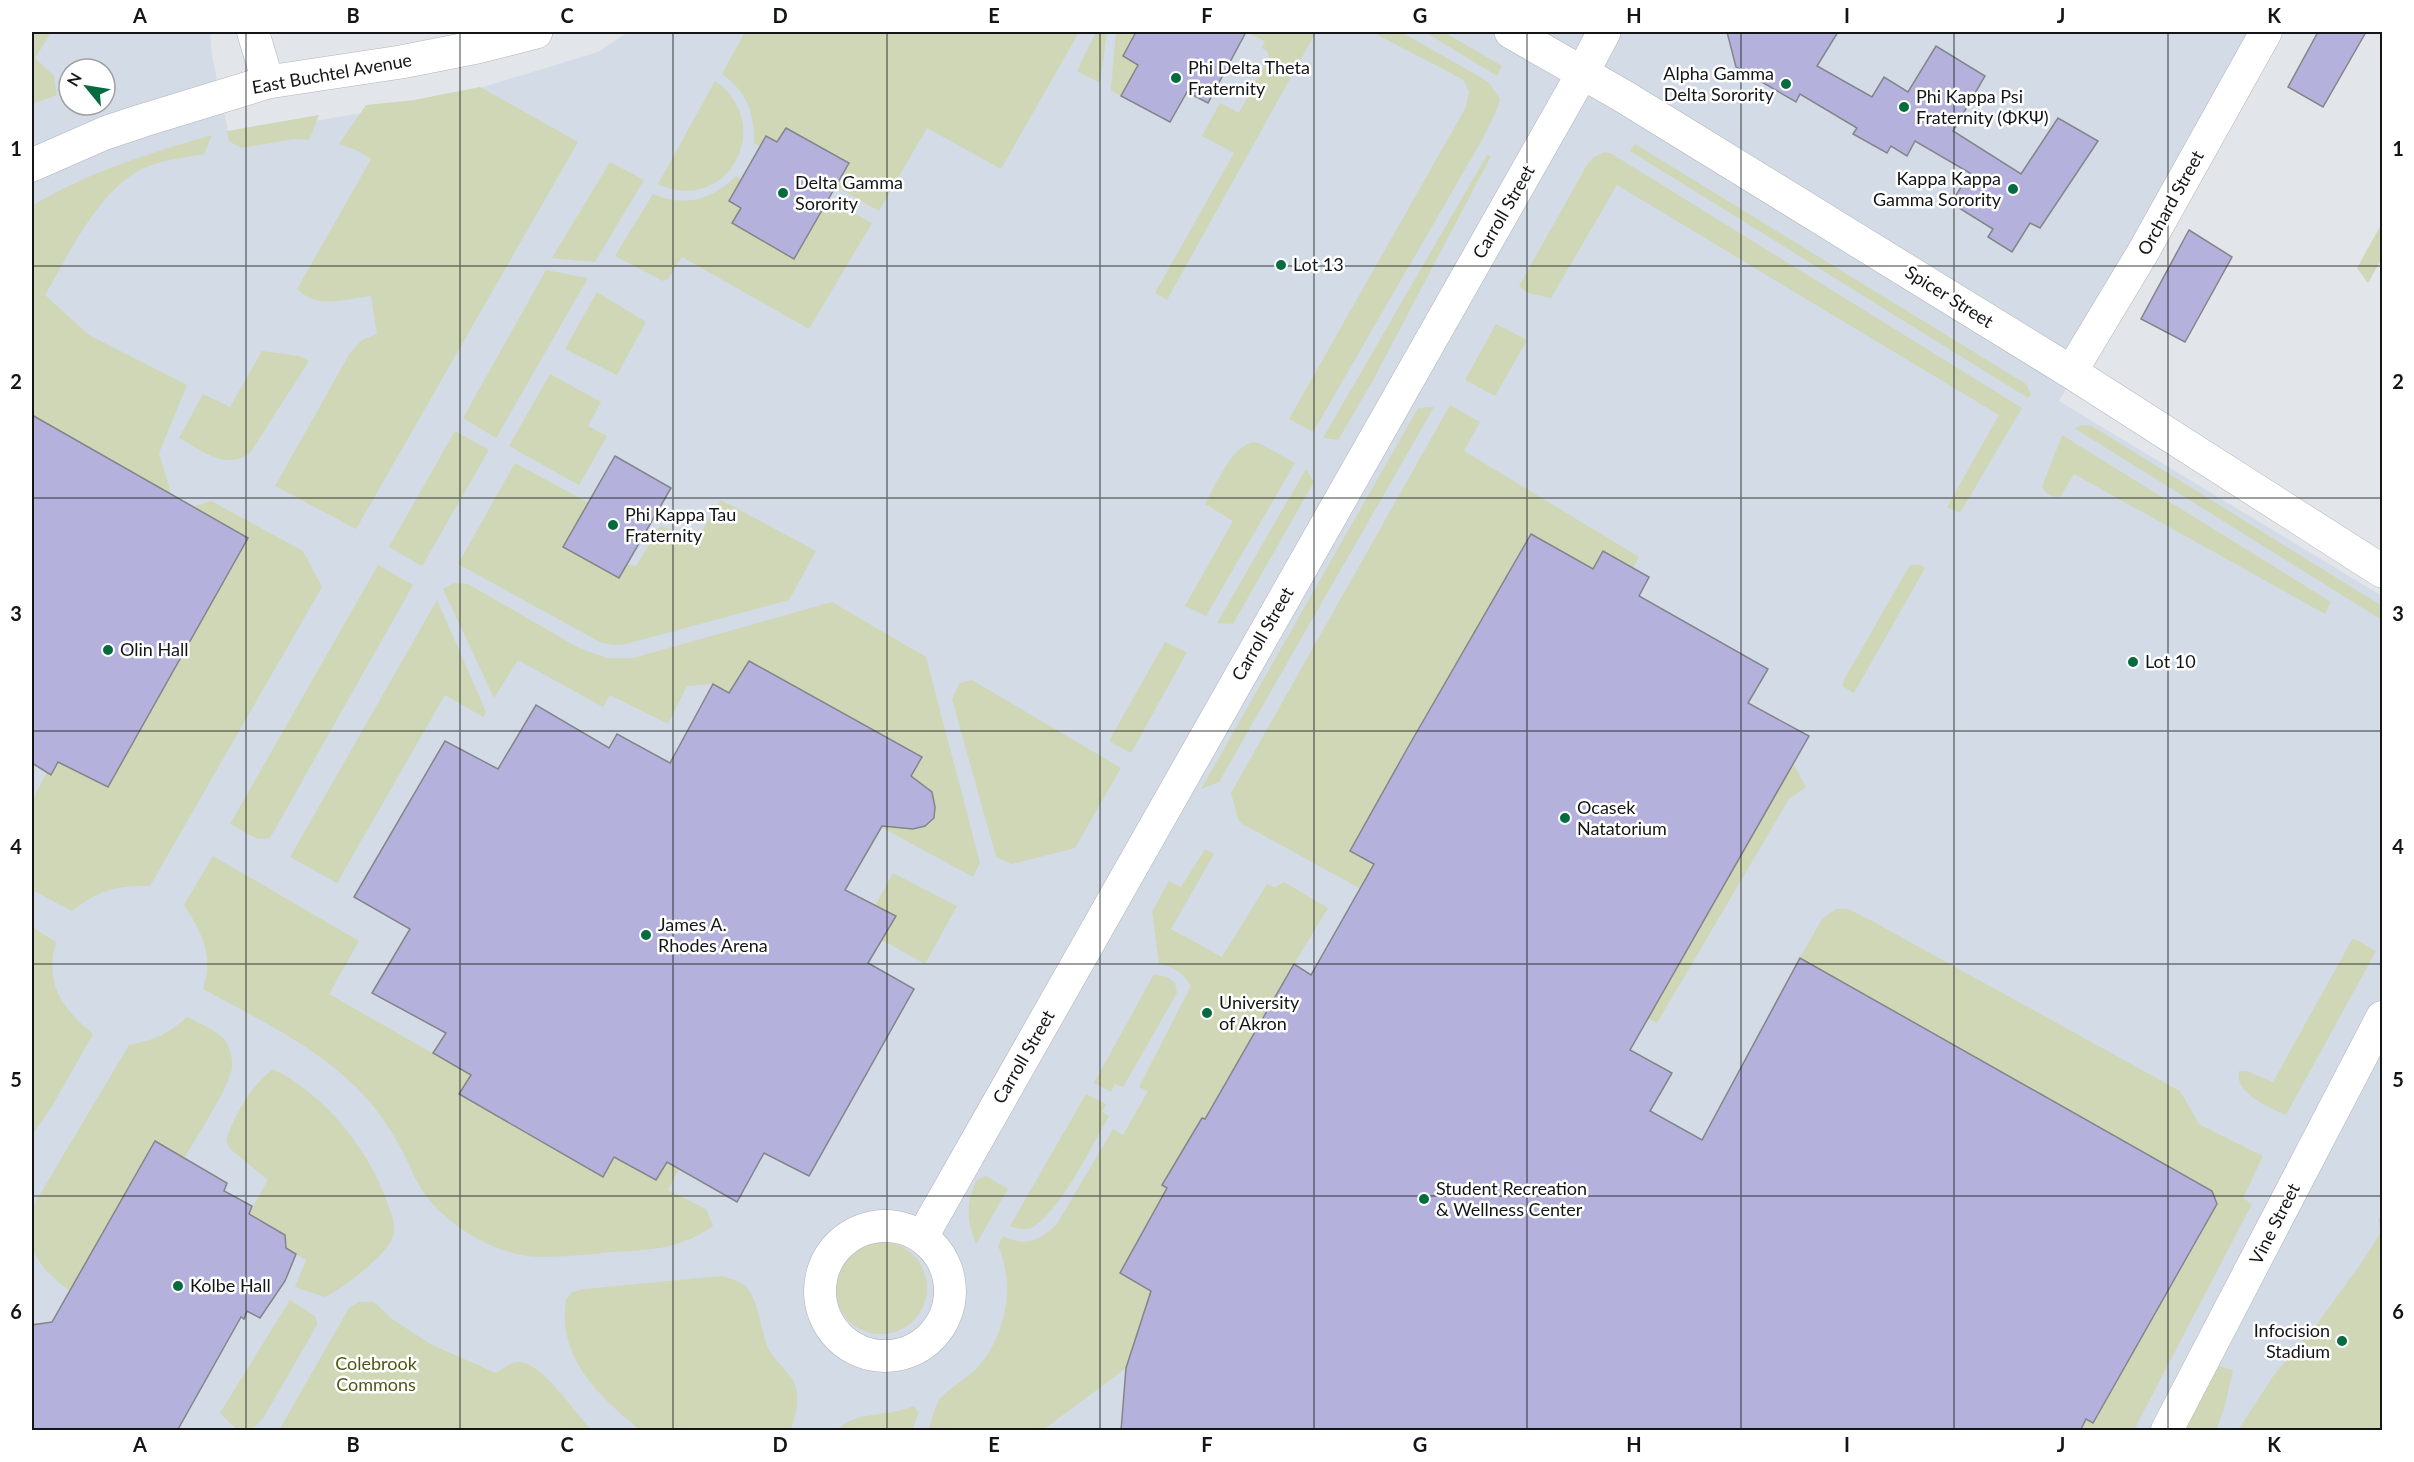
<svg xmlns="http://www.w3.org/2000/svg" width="2414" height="1462" font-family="Lato,sans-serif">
	<rect width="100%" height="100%" fill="#e2e6eb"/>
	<!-- built -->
	<path fill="#d2dbe6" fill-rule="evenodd" d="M32,32H210L212,56L229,136L447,98L598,52L628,32H2272L2059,401L2382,596V1430H32ZM69,69H105V105H69Z"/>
	<!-- green -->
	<g fill="#d0d7b7">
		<path d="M32,32H51L35,58L54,76L57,95L32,104Z"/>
		<path d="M745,32H1079L1001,169L927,128L879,211L835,186L849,162L786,128L777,142L766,136L760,146L754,144C755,113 747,92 722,74Z"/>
		<path d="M1096,32H1107L1100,83L1077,71Z"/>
		<path d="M1116,32H1136L1123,56L1138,65L1121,96L1111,90Z"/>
		<path d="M1246,32H1316L1167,300L1155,293L1234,153L1202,136L1220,103L1239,113L1269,57L1267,51L1262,48L1265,41Z"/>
		<path d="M1372,32H1401L1482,78L1490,84L1500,99L1498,107L1482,140L1313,432L1289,419L1466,107L1469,92L1464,80Z"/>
		<path d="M1425,32H1444L1502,66L1497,76Z"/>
		<path d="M715,81C777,125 727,216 658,184Z"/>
		<path d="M480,87L578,142L356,529L275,486L350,353L362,340L377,334L371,296C345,299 318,310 297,289L371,159L356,150L339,144L366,105L414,100Z"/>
		<path d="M319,115L309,140L294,139L241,148L229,141L227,131Z"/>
		<path d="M212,135L204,154C183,158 159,160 140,170C97,193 69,254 45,295L89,335L187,385L159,453L171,494L32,415V206C88,172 150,153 212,135Z"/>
		<path d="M1635,144L2026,384L2031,394L2028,398L1630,151Z"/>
		<path d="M1605,152L1612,154L2022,408L1960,513L1947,507L1999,415L1617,185L1551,298L1528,293L1519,286L1588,163L1594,157Z"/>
		<path d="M1487,155L1491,156L1372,382L1338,440L1323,438Z"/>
		<path d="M610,162L644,180L595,262L552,258Z"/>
		<path d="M736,176L742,179L741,208L732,223L794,259L829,199L872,223L809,329L682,257L668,279L663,281L615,256L653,194C684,207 711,201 736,176Z"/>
		<path d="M2382,223V258L2368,283L2357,268Z"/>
		<path d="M546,270L588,278L496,438L463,418Z"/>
		<path d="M597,292L646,322L617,375L565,349Z"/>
		<path d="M1496,324L1527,340L1495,396L1465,380Z"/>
		<path d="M262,351L299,356L309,361L250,453C224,471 202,450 179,438L203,394L230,407Z"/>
		<path d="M550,374L601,402L588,426L607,436L579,485L509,446Z"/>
		<path d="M1450,405L1480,422L1464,451L1639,557L1633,568L1603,551L1593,569L1530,534L1421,727L1472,785L1406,749L1351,850L1393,874L1379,899L1239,822L1231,793Z"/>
		<path d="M1434,407L1219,782L1201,789L1418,408Z"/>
		<path d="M2082,425L2092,426L2382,606V620L2074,428Z"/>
		<path d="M455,431L489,450L422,566L389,547Z"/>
		<path d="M2062,435L2331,602L2325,614L2074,474L2061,496C2053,498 2047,495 2042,487Z"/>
		<path d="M1252,442L1259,443L1295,463L1206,616L1185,606L1233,521L1205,504C1217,484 1228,451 1252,442Z"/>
		<path d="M515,463L589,503L563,547L619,578L627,565L636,566L661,525L695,542L721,500L816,551L789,600L626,644L614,645L600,642L458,564Z"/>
		<path d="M1306,469L1314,482L1233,624L1217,623Z"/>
		<path d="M211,501L303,551L322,587L150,886C116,885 99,890 72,911L32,890V801L47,772L52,774L58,762L108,787L248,539L192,507Z"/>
		<path d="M378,565L413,585L270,838L258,839L230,824Z"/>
		<path d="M1910,565H1920L1925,568L1854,693L1842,686L1845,678Z"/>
		<path d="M454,583L468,584L579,648L607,658H633L832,602L926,657L980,863L973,877L881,827L886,818C915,836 940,832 932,792L910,778L922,756L749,661L730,693L713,684L687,686L668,724L610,695L603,707L518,660L494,698L443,589Z"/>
		<path d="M437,600L486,712L483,717L445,695L337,883L290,857Z"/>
		<path d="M1165,642L1187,652L1131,753L1109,741Z"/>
		<path d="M972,680L1121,768L1075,848L1012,864L996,857L952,699L960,683Z"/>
		<path d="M1793,763L1806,787L1789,799L1657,1023L1647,1018Z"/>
		<path d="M1205,849L1214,854L1171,929L1222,957L1267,884L1275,887L1284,882L1328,908L1294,964L1214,1124L1202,1118L1163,1185L1167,1188L1120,1273L1151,1291L1126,1368L1043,1430H928C932,1421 934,1408 939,1400C945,1391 969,1377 978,1367C1006,1335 1016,1285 998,1246L1003,1236C1026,1247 1040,1241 1057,1224L1113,1129L1123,1135L1148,1091L1139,1087L1191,986C1184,973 1174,967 1159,964L1152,912L1169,881L1181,887Z"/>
		<path d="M213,856L359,941L329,994L471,1075L459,1094L614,1157L667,1162L679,1169L668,1190L706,1209L713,1226C678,1250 655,1249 614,1252C590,1254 565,1257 541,1257C499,1256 453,1230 427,1197C415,1182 409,1162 399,1145C388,1124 372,1103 356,1087C312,1044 256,1018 203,989C214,956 202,932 184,905Z"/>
		<path d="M893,873L957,906L925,964L882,940L896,916L875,906Z"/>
		<path d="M1836,909H1848L1872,921L2180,1091L2199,1124L2263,1156L2243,1198L2252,1204L2134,1430H2080L2086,1419L2093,1423L2201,1235L2194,1232L2217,1204L2212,1191L1800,958L1822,919Z"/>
		<path d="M32,927L56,942C44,984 62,1008 93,1034L51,1108L32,1135Z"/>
		<path d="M2353,938L2376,951L2286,1115C2271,1108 2233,1093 2239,1071H2246L2273,1082Z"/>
		<path d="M1154,974L1167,977L1175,983L1177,993L1123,1087L1115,1084L1111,1092L1094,1083Z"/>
		<path d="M187,1017C198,1023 214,1029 223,1038C230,1045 233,1059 232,1068C228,1090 196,1137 184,1159L155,1142L70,1291C35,1265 22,1245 36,1201L129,1045C154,1040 167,1035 187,1017Z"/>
		<path d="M273,1069C324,1094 368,1148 387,1202C390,1211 396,1222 394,1233C392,1252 342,1289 325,1297L295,1287L306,1260L286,1248L285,1235L249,1214L268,1180L229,1148L226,1140C235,1114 251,1086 273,1069Z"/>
		<path d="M1086,1094L1106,1104L1102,1112L1109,1116C1091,1147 1064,1204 1036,1225C1028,1231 1019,1230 1010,1226Z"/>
		<path d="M986,1176L1008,1189L976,1244C967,1222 965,1201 977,1180Z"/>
		<path d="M2382,1217V1430H2238L2274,1375L2317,1324L2360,1265L2381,1232L2378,1219Z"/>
		<circle cx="881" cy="1288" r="46"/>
		<path d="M722,1276C731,1279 741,1281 747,1288C759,1301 761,1333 769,1350C776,1363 793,1374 796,1388C800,1402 795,1416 791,1429L640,1430C598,1395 557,1358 566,1299L572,1292L584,1289Z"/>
		<path d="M290,1300L316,1317L317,1325L264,1417L252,1430H237L220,1413Z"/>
		<path d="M359,1302H374L392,1319L432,1345L496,1373C503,1369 509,1363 517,1362C542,1360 575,1414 592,1430H279L349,1308Z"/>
		<path d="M2218,1366L2233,1370L2224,1409L2216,1430H2184Z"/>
		<path d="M914,1406L919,1413L912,1430H836C861,1409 887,1418 914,1406Z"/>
	</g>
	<!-- building -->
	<g fill="#b4b2dc" stroke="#848489" stroke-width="1.5">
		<path d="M1136,32H1246L1208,103L1187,92L1170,122L1121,96L1138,65L1123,56Z"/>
		<path d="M1727,32H1838L1817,66L1872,97L1884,77L1908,92L1936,46L1985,76L1953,131L2021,174L2058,118L2098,141L2040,228L2030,223L2012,252L1988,237L1993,229L1951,203L1970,173L1915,141L1907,156L1891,146L1887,153L1853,134L1857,128L1800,94L1796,102L1736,67Z"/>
		<path d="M2318,32H2366L2323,107L2288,87Z"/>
		<path d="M786,128L849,163L794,259L732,223L741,208L729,201L766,136L777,142Z"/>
		<path d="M2189,230L2232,257L2185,342L2141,319Z"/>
		<path d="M32,415L248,538L108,787L58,762L51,775L32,763Z"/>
		<path d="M615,456L671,488L619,578L563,547Z"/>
		<path d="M1531,534L1593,569L1603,551L1649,577L1639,596L1768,669L1748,703L1809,736L1630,1050L1672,1073L1650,1111L1702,1140L1800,958L2212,1191L2217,1204L2093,1423L2086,1419L2080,1431H1121L1126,1368L1151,1291L1120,1273L1167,1188L1162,1185L1202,1118L1205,1119L1294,964L1311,975L1374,864L1350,851L1407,749Z"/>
		<path d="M749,661L922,757L911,776L932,792L935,807L934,818L925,826L913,829L882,826L845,890L896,916L868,963L914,989L809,1176L764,1153L737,1202L667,1162L656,1180L614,1157L603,1177L459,1094L471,1075L433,1053L446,1033L372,993L410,929L354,897L445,741L498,769L536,705L609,748L617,734L670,763L713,684L729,693Z"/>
		<path d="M155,1141L227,1183L224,1191L252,1206L249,1214L285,1235L286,1248L296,1254L285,1281L260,1318L247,1311L244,1319L241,1317L177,1431H32V1325L52,1322Z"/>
	</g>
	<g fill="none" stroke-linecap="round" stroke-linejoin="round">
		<!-- minor casing -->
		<g stroke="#b0b3b8" stroke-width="33">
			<g id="minor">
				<path d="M253,32L268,82"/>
				<path d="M2071,372L2142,254L2266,32"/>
				<circle cx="885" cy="1291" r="65"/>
				<path d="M922,1237L1583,72"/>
				<path d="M2167,1430L2382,1017"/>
			</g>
		</g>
		<!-- tertiary casing -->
		<g stroke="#b0b3b8" stroke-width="34">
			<g id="tertiary">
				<path d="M1511,32L1623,96L2071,372L2382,571"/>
				<path d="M1583,72L1604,32"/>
			</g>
		</g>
		<!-- secondary casing -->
		<g stroke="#b0b3b8" stroke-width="34">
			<path id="secondary" d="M32,165L105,133L141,121L268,82L401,62L477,47L536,32"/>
		</g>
		<!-- minor -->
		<use href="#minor" stroke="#fff" stroke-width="32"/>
		<!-- tertiary -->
		<use href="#tertiary" stroke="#fff" stroke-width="33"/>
		<!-- secondary -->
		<use href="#secondary" stroke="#fff" stroke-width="33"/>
	</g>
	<!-- grid -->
	<path fill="none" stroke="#141517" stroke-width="1.5" stroke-opacity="0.55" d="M246,32V1430M460,32V1430M673,32V1430M887,32V1430M1100,32V1430M1314,32V1430M1527,32V1430M1741,32V1430M1954,32V1430M2168,32V1430M32,266H2382M32,498H2382M32,731H2382M32,964H2382M32,1196H2382"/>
	<!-- markers -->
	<g fill="#056b40" stroke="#fff" stroke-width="2">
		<circle cx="1176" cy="78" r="6"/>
		<circle cx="1786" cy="84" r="6"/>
		<circle cx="1904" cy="107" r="6"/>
		<circle cx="2013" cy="189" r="6"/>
		<circle cx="783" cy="193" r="6"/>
		<circle cx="1281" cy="265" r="6"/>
		<circle cx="613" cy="525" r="6"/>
		<circle cx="108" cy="650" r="6"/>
		<circle cx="2133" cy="662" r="6"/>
		<circle cx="1565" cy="818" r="6"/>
		<circle cx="646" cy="935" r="6"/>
		<circle cx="1207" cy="1013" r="6"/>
		<circle cx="1424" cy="1199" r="6"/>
		<circle cx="178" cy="1286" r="6"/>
		<circle cx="2342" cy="1341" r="6"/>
	</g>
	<g text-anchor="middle" stroke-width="5" stroke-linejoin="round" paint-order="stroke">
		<!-- poi labels -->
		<g font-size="18" fill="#141517" stroke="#fff" text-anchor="start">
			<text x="1188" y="74">Phi Delta Theta<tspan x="1188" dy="21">Fraternity</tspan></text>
			<text x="1774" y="80" text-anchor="end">Alpha Gamma<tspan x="1774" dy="21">Delta Sorority</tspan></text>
			<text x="1916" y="103">Phi Kappa Psi<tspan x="1916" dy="21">Fraternity (ΦΚΨ)</tspan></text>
			<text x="2001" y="185" text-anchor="end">Kappa Kappa<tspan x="2001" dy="21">Gamma Sorority</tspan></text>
			<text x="795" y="189">Delta Gamma<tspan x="795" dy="21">Sorority</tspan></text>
			<text x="1293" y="271">Lot 13</text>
			<text x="625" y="521">Phi Kappa Tau<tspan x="625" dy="21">Fraternity</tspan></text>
			<text x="120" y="656">Olin Hall</text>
			<text x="2145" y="668">Lot 10</text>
			<text x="1577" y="814">Ocasek<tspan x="1577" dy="21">Natatorium</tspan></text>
			<text x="658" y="931">James A.<tspan x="658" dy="21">Rhodes Arena</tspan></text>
			<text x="1219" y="1009">University<tspan x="1219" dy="21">of Akron</tspan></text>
			<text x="1436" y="1195">Student Recreation<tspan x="1436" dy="21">&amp; Wellness Center</tspan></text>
			<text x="190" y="1292">Kolbe Hall</text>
			<text x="2330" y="1337" text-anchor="end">Infocision<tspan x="2330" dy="21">Stadium</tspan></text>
		</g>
		<!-- street labels -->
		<g font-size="18" fill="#141517" stroke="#fff">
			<text transform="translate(332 74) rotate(-10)" y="6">East Buchtel Avenue</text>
			<text transform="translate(2171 203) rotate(-61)" y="6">Orchard Street</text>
			<text transform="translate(1504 212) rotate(-60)" y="6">Carroll Street</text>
			<text transform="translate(1949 297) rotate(32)" y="6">Spicer Street</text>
			<text transform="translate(1263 634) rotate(-60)" y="6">Carroll Street</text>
			<text transform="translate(1024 1057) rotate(-60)" y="6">Carroll Street</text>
			<text transform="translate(2275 1224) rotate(-63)" y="6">Vine Street</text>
		</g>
		<!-- park labels -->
		<g font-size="18" fill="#4e5815" stroke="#fff">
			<text x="376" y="1370">Colebrook<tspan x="376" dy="21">Commons</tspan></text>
		</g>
	</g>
	<!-- border -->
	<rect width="2414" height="1462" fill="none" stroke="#ffffff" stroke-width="66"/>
	<!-- north arrow -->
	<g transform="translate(87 87) rotate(300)"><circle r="28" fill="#ffffff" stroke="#a1a1a2" stroke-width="1.5"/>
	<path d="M0-4.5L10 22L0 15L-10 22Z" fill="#056b40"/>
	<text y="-9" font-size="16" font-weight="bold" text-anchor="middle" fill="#141517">N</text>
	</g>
	<rect x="33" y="33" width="2348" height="1396" fill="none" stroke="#141517" stroke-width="2"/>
	<g font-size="20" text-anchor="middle" font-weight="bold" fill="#141517">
		<text x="140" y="23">A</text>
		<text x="353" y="23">B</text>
		<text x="567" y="23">C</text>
		<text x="780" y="23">D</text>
		<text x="994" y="23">E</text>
		<text x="1207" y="23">F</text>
		<text x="1420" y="23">G</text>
		<text x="1634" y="23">H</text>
		<text x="1847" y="23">I</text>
		<text x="2061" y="23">J</text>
		<text x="2274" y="23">K</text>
		<text x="16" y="156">1</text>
		<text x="2398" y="156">1</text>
		<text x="16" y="389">2</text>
		<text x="2398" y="389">2</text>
		<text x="16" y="621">3</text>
		<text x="2398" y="621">3</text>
		<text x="16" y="854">4</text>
		<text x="2398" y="854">4</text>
		<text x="16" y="1087">5</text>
		<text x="2398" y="1087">5</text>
		<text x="16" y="1319">6</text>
		<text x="2398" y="1319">6</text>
		<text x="140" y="1452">A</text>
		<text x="353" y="1452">B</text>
		<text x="567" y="1452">C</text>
		<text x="780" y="1452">D</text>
		<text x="994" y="1452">E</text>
		<text x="1207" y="1452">F</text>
		<text x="1420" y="1452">G</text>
		<text x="1634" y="1452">H</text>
		<text x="1847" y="1452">I</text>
		<text x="2061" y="1452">J</text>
		<text x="2274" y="1452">K</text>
	</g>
</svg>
